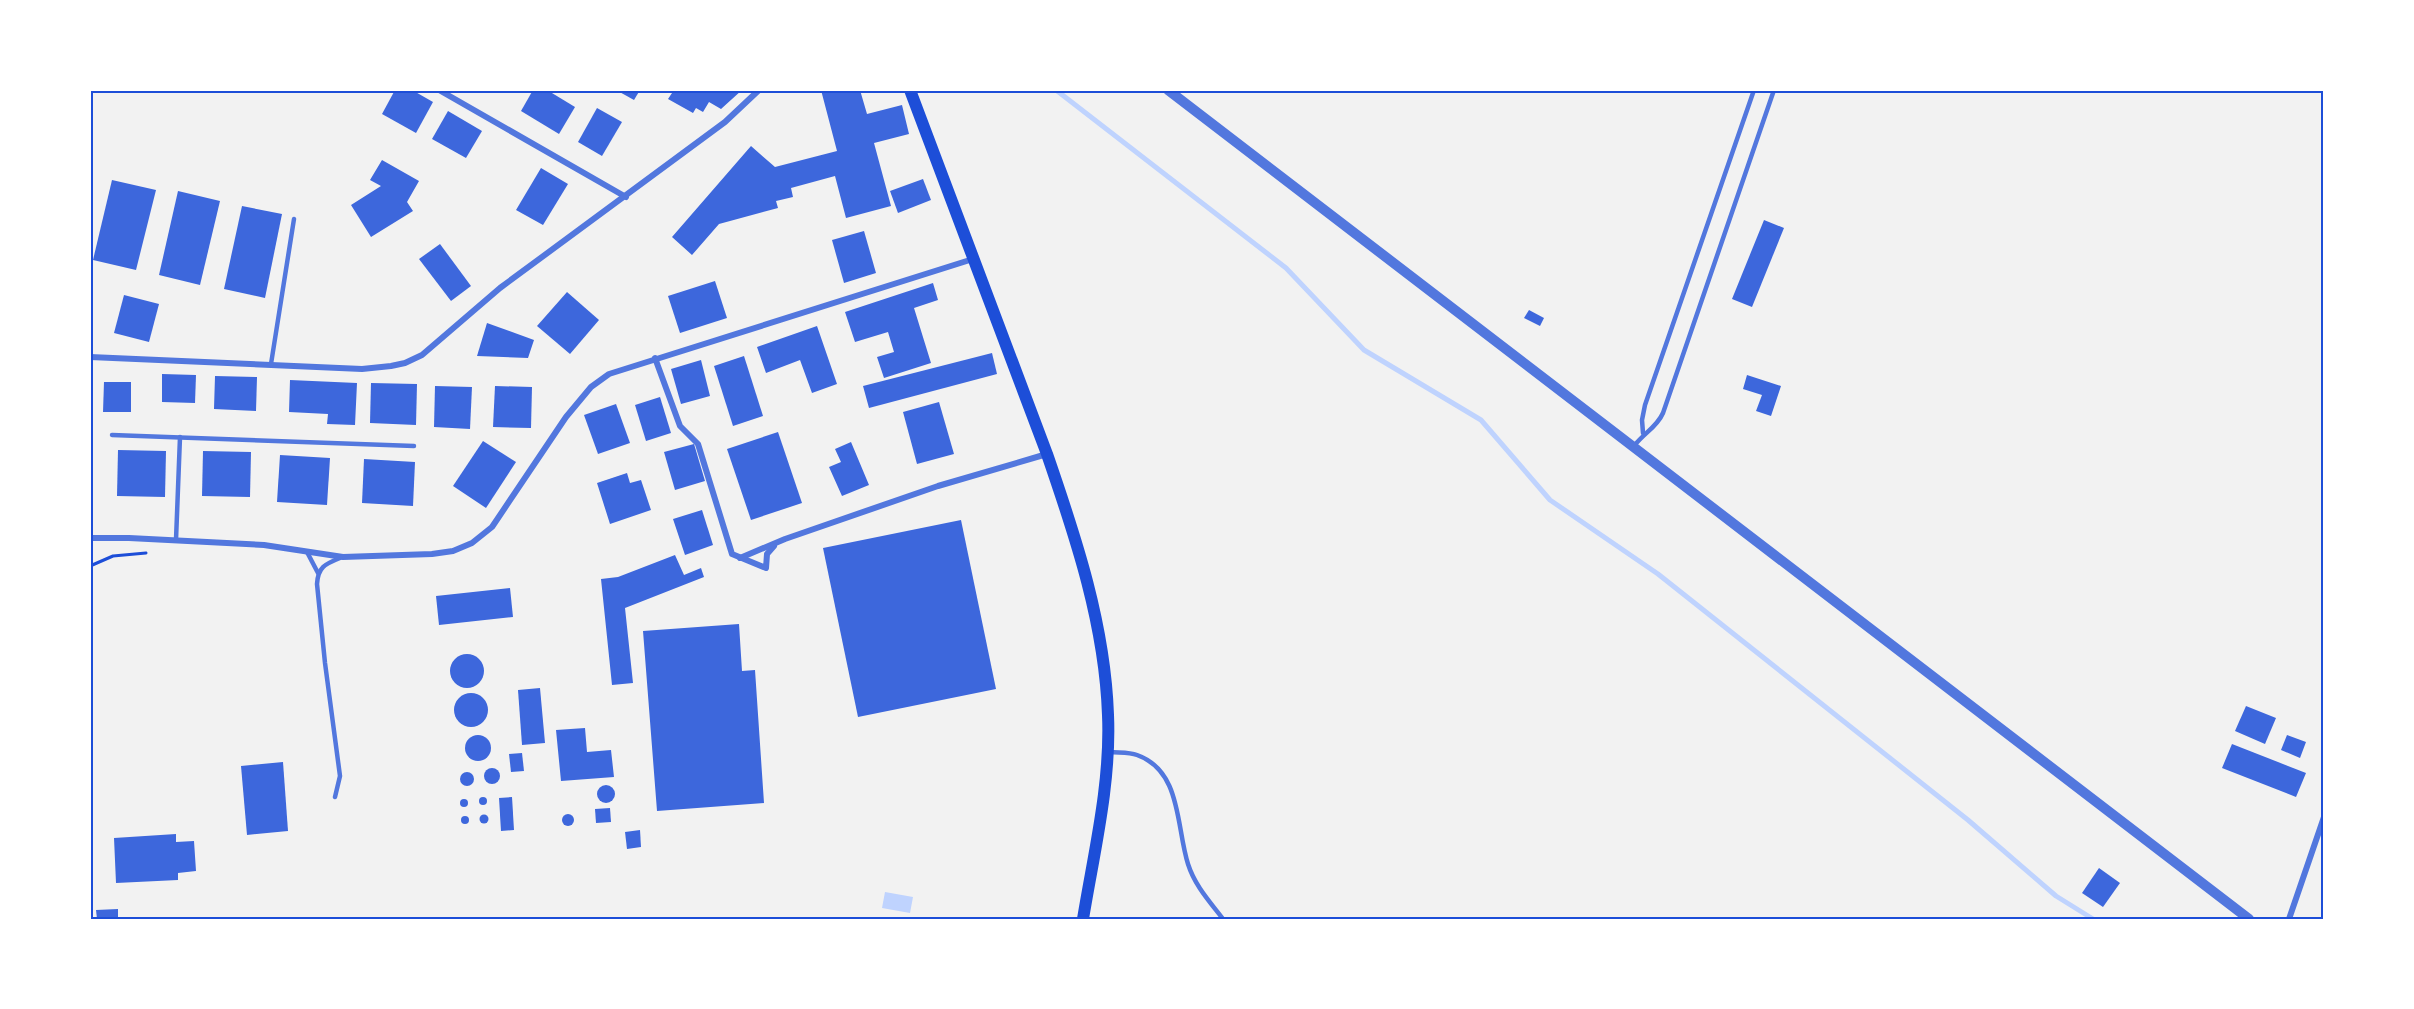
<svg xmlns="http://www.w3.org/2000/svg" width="2414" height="1009" font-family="Mulish,sans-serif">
	<rect width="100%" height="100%" fill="#f2f2f2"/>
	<!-- water -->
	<path fill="#bfd3fe" d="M885,892L913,897L910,913L882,908Z"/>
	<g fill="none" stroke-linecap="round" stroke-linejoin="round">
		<!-- stream -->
		<path stroke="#bfd3fe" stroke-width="5" d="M1056,90L1286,268L1364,350L1481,420L1550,500L1658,574L1968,820L2056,896L2093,919"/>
	</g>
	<!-- building -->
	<g fill="#3d67dc">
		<path d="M395,90H412L433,102L416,133L382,114Z"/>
		<path d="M533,90H547L575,107L559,134L521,111Z"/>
		<path d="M616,90H640L634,100Z"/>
		<path d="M674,90H742L721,109L709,102L703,112L696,108L693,113L668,99Z"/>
		<path d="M821,90H860L867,114L902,105L909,134L874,143L891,206L846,218L835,176L791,188L793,197L776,201L778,208L719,224L692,255L672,237L751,146L775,167L837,151Z"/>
		<path d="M597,108L622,122L602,156L578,142Z"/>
		<path d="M448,111L482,131L466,158L432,139Z"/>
		<path d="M382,160L419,181L407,202L413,211L371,237L351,205L381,186L370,180Z"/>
		<path d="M541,168L568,184L543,225L516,210Z"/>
		<path d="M923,179L931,200L898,213L890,191Z"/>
		<path d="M112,180L156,190L136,270L93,260Z"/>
		<path d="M178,191L220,201L200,285L159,275Z"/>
		<path d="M242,206L282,214L265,298L224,289Z"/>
		<path d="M1764,220L1784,228L1752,307L1732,299Z"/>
		<path d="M864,231L876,273L844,283L832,240Z"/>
		<path d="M440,244L471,286L451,301L419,259Z"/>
		<path d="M715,281L727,318L680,333L668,296Z"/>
		<path d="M933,283L938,300L914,308L931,363L884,378L877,357L894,352L888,332L855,342L845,312Z"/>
		<path d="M567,292L599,320L570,354L537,326Z"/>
		<path d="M124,295L159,304L149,342L114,333Z"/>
		<path d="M1529,310L1544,318L1540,326L1524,318Z"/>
		<path d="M487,323L534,340L528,358L477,356Z"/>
		<path d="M817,326L837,384L812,393L800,360L766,373L757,347Z"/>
		<path d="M992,353L997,374L869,408L863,386Z"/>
		<path d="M744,356L763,416L733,426L714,366Z"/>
		<path d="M701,360L710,396L681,404L671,369Z"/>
		<path d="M162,374L196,375L195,403L162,402Z"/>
		<path d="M1747,375L1781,386L1771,416L1756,411L1762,395L1743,389Z"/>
		<path d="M215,376L257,377L256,411L214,409Z"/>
		<path d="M290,380L357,383L355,425L327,424L328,414L289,412Z"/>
		<path d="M104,382H131V412H103Z"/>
		<path d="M371,383L417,384L416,425L370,423Z"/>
		<path d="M435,386L472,387L470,429L434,427Z"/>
		<path d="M495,386L532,387L531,428L493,427Z"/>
		<path d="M660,397L671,433L646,441L635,405Z"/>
		<path d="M939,402L954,454L917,464L903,412Z"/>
		<path d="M616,404L630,443L598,454L584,415Z"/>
		<path d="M778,432L802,503L751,520L727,449Z"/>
		<path d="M483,441L516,462L486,508L453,486Z"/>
		<path d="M851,442L869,485L842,496L829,467L841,462L835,449Z"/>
		<path d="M694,444L705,481L675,490L664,452Z"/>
		<path d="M118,450L166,451L165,497L117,496Z"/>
		<path d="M203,451L251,452L250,497L202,496Z"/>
		<path d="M280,455L330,458L327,505L277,502Z"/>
		<path d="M364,459L415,462L413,506L362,503Z"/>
		<path d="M627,473L630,483L641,480L651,510L610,524L597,483Z"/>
		<path d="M702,510L713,545L685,555L673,519Z"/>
		<path d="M961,520L996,689L858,717L823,548Z"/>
		<path d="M675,555L684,575L701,568L704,577L625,608L633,683L612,685L601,579L618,577Z"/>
		<path d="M510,588L513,617L439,625L436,596Z"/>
		<path d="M739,624L742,671L755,670L764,803L657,811L643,631Z"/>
		<circle cx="467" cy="671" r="17"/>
		<path d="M540,688L545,743L522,745L518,690Z"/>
		<circle cx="471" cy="710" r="17"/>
		<path d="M2246,706L2276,718L2265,744L2235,731Z"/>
		<path d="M585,728L587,752L611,750L614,777L561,781L556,730Z"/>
		<circle cx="478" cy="748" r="13"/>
		<path d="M2287,735L2306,742L2300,758L2281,750Z"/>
		<path d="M2232,744L2306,773L2296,797L2222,768Z"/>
		<path d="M522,753L524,771L511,772L509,754Z"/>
		<path d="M283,762L288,831L247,835L241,766Z"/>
		<circle cx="492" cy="776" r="8"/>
		<circle cx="467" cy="779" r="7"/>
		<circle cx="606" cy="794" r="9"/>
		<path d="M512,797L514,830L501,831L499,798Z"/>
		<circle cx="483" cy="801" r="4"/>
		<circle cx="464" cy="803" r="4"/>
		<path d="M610,808L611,822L596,823L595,809Z"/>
		<circle cx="568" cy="820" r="6"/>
		<circle cx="484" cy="819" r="4.5"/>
		<circle cx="465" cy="820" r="4"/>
		<path d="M640,830L641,847L627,849L625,832Z"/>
		<path d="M176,834V842L194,841L196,871L178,873V880L116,883L114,838Z"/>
		<path d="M2099,868L2120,883L2103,907L2082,893Z"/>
		<path d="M118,909V919H97L96,910Z"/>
	</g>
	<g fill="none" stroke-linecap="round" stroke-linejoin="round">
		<!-- path -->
		<path stroke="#1d4ed8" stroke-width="3" d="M90,566L113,556L146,553"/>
		<!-- service -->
		<g stroke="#5277de" stroke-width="4.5">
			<path d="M271,364L294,219"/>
			<path d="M1643,433L1642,420L1645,405L1754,90"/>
			<path d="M112,435L414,446"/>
			<path d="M1634,446C1644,433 1657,427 1663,413L1774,90"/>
			<path d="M176,540L180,437"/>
			<path d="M307,552L318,573"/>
			<path d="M1110,752C1118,753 1129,752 1137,755C1182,771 1176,827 1188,864C1195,886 1210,902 1223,919"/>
			<path d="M335,797L340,776L325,663L317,584C318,567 325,564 340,558"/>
		</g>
		<!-- minor -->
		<g stroke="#5277de" stroke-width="6">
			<path d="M439,90L626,197"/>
			<path d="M90,357L362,369L391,366L405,363L422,355L500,288L725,122L759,90"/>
			<path d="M655,358L680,426L698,444L732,554L766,568L767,554L774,546"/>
			<path d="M90,538H129L264,545L343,557L432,554L453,551L472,543L492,527L566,417L591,387L609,374L973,259"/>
			<path d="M740,558L785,539L938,486L1047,454"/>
			<path d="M2289,919L2324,817"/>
		</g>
		<!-- tertiary -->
		<path stroke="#5277de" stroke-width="10" d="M1168,90L2249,919"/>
		<!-- secondary -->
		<path stroke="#1d4ed8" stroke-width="12" d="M910,90L1047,454C1076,538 1105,625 1108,715C1111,783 1094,852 1083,919"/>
	</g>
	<!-- border -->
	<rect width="2414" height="1009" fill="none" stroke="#ffffff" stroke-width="183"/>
	<rect x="92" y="92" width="2230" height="826" fill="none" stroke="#1d4ed8" stroke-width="2"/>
</svg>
